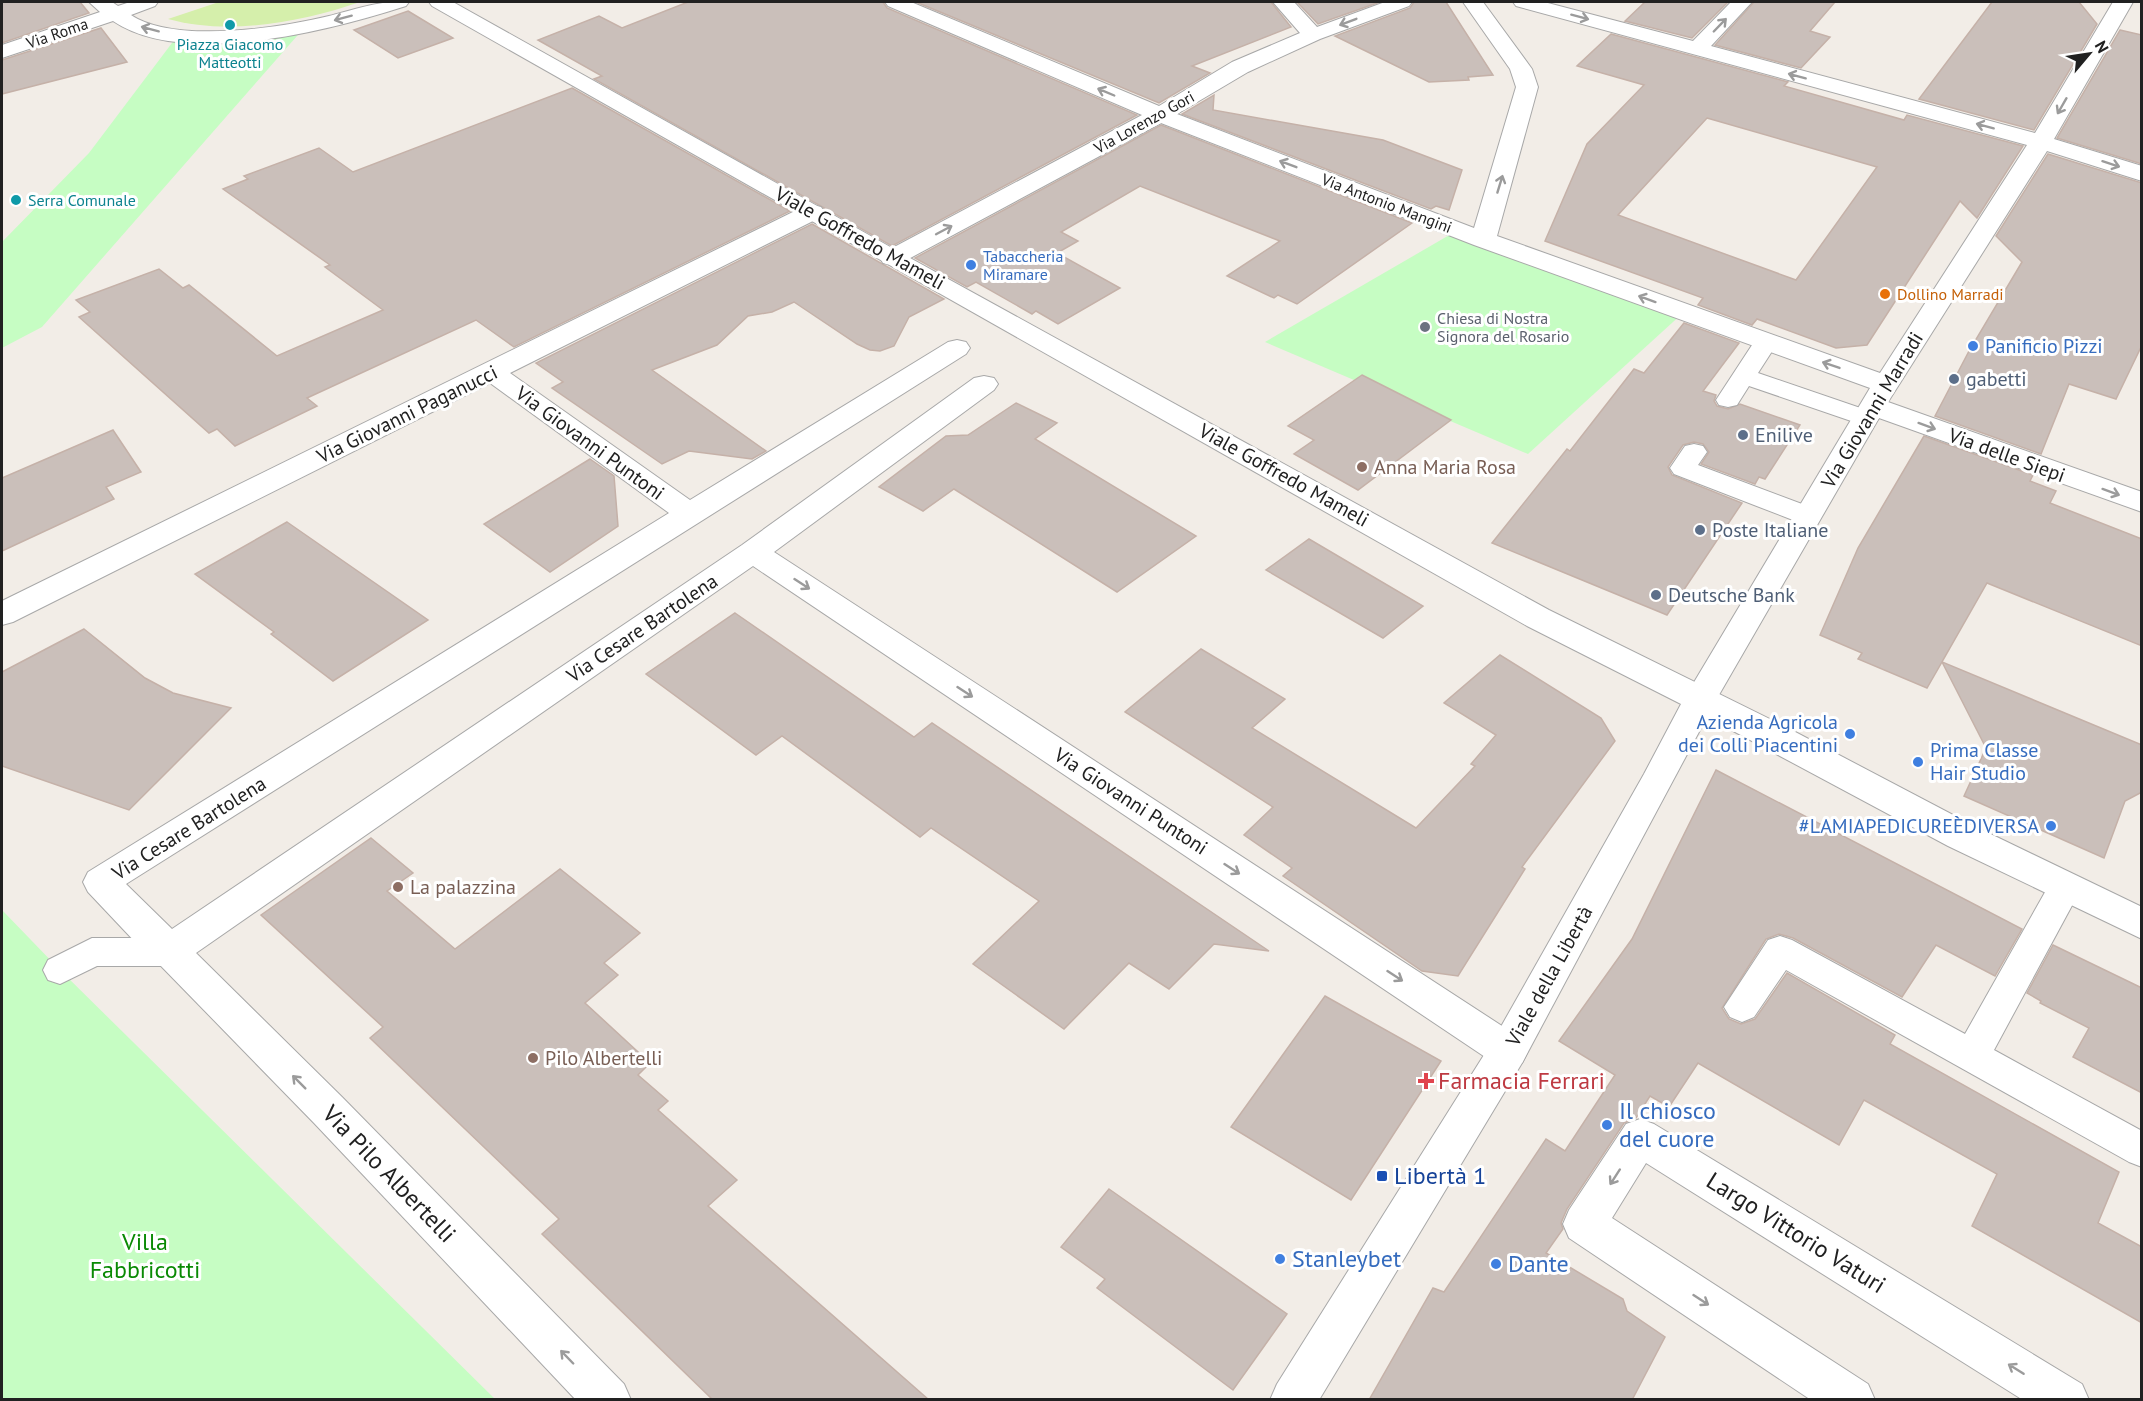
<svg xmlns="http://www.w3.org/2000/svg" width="2143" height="1401" font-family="'PT Sans',sans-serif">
	<rect width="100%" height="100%" fill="#f2ede7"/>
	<!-- grass -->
	<path fill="#d5efab" d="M219,2H360C302,22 229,36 168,19Z"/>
	<!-- park -->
	<g fill="#c6fdc3">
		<path d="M304,28L42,327L2,348V242L89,153L178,35Z"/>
		<path d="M1458,230L1684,312L1528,454L1265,342Z"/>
		<path d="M2,910L60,970L495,1399H2Z"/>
	</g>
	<!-- building -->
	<g fill="#cabfba" stroke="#c5b1a8" stroke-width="1.5" fill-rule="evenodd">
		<path d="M2,2H80L89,13L2,43Z"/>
		<path d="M688,2H883L887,8L1137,115L892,246L594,79L602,76L538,40L599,16L622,28Z"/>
		<path d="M916,2H1271L1291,27L1192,66L1210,73L1159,103Z"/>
		<path d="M1297,2H1380L1318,24Z"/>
		<path d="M1414,2H1446L1493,75L1468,77L1469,80L1429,82L1335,36L1410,8Z"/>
		<path d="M1645,2H1728L1692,38L1625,21Z"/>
		<path d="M1754,2H1835L1810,31L1830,37L1801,68L1715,45Z"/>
		<path d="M1992,2H2079L2097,24L2034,130L1919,99Z"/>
		<path d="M408,11L453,38L398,58L354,30Z"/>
		<path d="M101,28L127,62L2,94V60Z"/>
		<path d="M2120,30L2142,35V164L2057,138Z"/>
		<path d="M1611,34L1788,82L1784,86L1904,120L1907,115L2023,146L1977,218L1960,201L1867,345L1836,348L1757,319L1752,325L1698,305L1703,298L1545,241L1587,144L1644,85L1577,66ZM1707,118L1877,167L1796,280L1618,215Z"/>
		<path d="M572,88L790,211L514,347L476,320L307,398L317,406L235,446L217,429L209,433L79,317L90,312L76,300L159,269L183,288L189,285L277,356L383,310L325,267L330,265L223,189L248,179L244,176L319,148L353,172Z"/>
		<path d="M1214,95L1213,110L1383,140L1462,170L1449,210L1436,206L1431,209L1182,114Z"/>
		<path d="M1161,125L1412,223L1297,304L1278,295L1274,298L1227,276L1280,241L1140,186L1061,232L1078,241L1057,253L1120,288L1058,324L1036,311L1032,314L976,282L967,287L915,258Z"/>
		<path d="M2048,154L2142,183V345L2116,399L2069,384L2041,454L1935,416L1969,351L2022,262L1996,236Z"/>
		<path d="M812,224L944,299L909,317L894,346L880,351L870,350L857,344L794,302L772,312L748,316L717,345L652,370L766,451L752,459L689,451L662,464L552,388L563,382L536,363Z"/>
		<path d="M1684,323L1739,343L1703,391L1716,395L1714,401L1717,406L1728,409L1740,404L1800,425L1765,479L1759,477L1755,484L1701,464L1709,452L1703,444L1694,442L1683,445L1668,467L1672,475L1742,503L1667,615L1492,543L1567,449L1570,451L1634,369L1644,373Z"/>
		<path d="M1362,375L1451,420L1358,490L1294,454L1314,440L1288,426Z"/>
		<path d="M1016,403L1057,423L1035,439L1196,536L1117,592L954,489L923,511L879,487L946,436L968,435Z"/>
		<path d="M113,430L141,472L106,487L114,499L2,551V478Z"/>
		<path d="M1924,436L2033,475L2030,481L2056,491L2050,503L2142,539V646L1987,583L1942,662L2142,745V792L2125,801L2104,858L1964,796L1986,748L1942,662L1927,688L1858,659L1862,653L1820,635L1858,548Z"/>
		<path d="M590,459L614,476L618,526L550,572L484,524Z"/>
		<path d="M287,522L428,620L333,681L271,634L274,632L195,574Z"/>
		<path d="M1309,539L1423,606L1383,638L1266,570Z"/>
		<path d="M735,613L914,737L932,723L1269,951L1214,944L1169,989L1129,963L1064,1029L973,964L1039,901L931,828L920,837L782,736L756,755L646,674Z"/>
		<path d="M84,629L145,678L173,693L231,708L129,810L2,766V672Z"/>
		<path d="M1201,649L1285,699L1252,728L1416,828L1475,766L1471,764L1496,735L1444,703L1500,655L1601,718L1615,741L1522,867L1525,869L1458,976L1422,971L1283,876L1292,868L1244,835L1273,807L1125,712Z"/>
		<path d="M1716,770L2022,929L1995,976L1936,945L1902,997L1793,938L1779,934L1766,939L1722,1008L1729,1019L1741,1024L1755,1019L1787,973L1895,1035L1890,1044L2119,1172L2098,1223L2142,1247V1323L1972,1226L1997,1174L1864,1100L1839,1145L1698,1063L1669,1107L1650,1096L1636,1118L1624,1123L1567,1209L1561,1223L1563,1229L1546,1253L1623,1299L1627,1311L1665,1337L1632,1400H1369L1433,1288L1444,1292L1546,1139L1565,1151L1615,1075L1559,1041L1632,939Z"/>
		<path d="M371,838L413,873L387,891L455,949L560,869L640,933L604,963L618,975L585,1003L650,1063L638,1075L668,1101L658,1110L737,1180L708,1206L929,1400H713L542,1234L559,1219L370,1038L383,1027L261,915Z"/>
		<path d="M2053,945L2142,988V1093L2073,1057L2089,1028L2040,1003L2041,1001L2027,993Z"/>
		<path d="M1325,996L1441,1061L1351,1200L1231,1127Z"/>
		<path d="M1109,1189L1287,1314L1233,1390L1097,1288L1105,1279L1061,1247Z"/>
	</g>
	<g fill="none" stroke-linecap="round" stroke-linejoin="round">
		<!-- service casing -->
		<g stroke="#a8a8a8" stroke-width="2">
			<g id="service">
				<path d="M1766,335L1774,337L1778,342L1758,373L1875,413L1879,418L1875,423L1866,426L1857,423L1749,386L1737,405L1728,407L1719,405L1716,400L1754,342L1758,337Z"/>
				<path d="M1694,444L1703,446L1707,452L1698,465L1818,510L1821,516L1818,522L1808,525L1798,522L1674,474L1670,468L1685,446Z"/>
				<path d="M2065,874L2077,878L2082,887L1994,1050L2142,1131V1167L2129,1162L1786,970L1754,1017L1742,1022L1730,1017L1724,1007L1768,940L1780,936L1792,940L1965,1034L2053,878Z"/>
				<path d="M92,938H168L180,942L185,952L180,962L168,966H97L60,984L48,980L43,970L48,960Z"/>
			</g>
		</g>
		<!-- minor casing -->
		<g stroke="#a8a8a8" stroke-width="2">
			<g id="minor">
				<path d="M89,2H112L118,6L130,2H158L155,6L131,15C175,44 279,28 329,16C356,9 381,0 409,2L406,6C331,30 184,69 113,21L2,58V45L100,12Z"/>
				<path d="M885,2H911L1159,106L1232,62L1300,33L1273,2H1294L1317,27L1385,2H1412L1409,6L1320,39L1248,72L1177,114L1474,228L1516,87L1510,69L1463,2H1483L1532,69L1538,87L1497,236L1880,373L2027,145L1516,6L1513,2H1544L1693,41L1731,2H1752L1711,46L2035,133L2113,2H2133L2054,139L2142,166V181L2047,151L1888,402L2142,492V512L1879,418L1712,707L1700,711L1688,707L1684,699L1870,388L1474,245L1161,123L901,263L892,265L883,263L880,258L883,253L1142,115L888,6Z"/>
				<path d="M812,205L821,207L824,212L821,217L510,373L690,500L948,342L957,340L966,342L970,348L966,354L126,884L172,929L742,545L974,378L984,376L994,378L998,384L994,390L774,552L1522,1039L1528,1051L1522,1063L1508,1068L1494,1063L753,566L196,953L342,1097L624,1384L631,1400H576L314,1123L159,964L155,963L88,892L83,882L88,872L669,513L490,383L13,622L2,625V601L803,207Z"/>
				<path d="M1640,1119L1654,1124L2082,1384L2089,1400H2023L1646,1163L1612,1218L1868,1384L1875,1400H1811L1569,1238L1563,1224L1569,1210L1626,1124Z"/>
			</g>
		</g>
		<!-- tertiary casing -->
		<g stroke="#a8a8a8" stroke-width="2">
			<path id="tertiary" d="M429,2H453L901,253L1549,610L1782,725L1974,826L2142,907V939L1948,846L1707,717L1522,1063L1319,1400H1270L1277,1384L1494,1039L1644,774L1681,704L1527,626L432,6Z"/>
		</g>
		<!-- service -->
		<use href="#service" fill="#fff" fill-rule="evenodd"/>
		<!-- minor -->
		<use href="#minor" fill="#fff" fill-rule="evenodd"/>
		<!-- tertiary -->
		<use href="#tertiary" fill="#fff" fill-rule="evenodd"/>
	</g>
	<!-- one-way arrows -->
	<defs><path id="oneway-shaft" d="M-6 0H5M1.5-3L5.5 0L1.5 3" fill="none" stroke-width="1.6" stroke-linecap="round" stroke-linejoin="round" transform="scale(1.5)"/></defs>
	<g stroke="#9b9b9b">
		<use href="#oneway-shaft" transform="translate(1580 17) rotate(15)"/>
		<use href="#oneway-shaft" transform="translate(343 18) rotate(165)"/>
		<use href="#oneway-shaft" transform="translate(1348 22) rotate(159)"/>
		<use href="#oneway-shaft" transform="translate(1720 25) rotate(-46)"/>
		<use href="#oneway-shaft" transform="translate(150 29) rotate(-165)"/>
		<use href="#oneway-shaft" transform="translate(1797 76) rotate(-165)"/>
		<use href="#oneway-shaft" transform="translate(1106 92) rotate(-157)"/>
		<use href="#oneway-shaft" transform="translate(2062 106) rotate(120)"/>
		<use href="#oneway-shaft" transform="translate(1985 126) rotate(-165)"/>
		<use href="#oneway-shaft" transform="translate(1288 164) rotate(-159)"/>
		<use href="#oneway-shaft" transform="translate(2111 164) rotate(18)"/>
		<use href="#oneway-shaft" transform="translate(1500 184) rotate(-73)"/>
		<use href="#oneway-shaft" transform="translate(944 230) rotate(-28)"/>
		<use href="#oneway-shaft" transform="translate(1647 299) rotate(-160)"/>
		<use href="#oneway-shaft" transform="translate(1831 365) rotate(-161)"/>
		<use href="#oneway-shaft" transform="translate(1927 426) rotate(20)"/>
		<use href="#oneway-shaft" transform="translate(2111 492) rotate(20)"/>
		<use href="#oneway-shaft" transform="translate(802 584) rotate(33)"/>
		<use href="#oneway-shaft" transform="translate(965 692) rotate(33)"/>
		<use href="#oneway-shaft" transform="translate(1232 869) rotate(33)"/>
		<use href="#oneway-shaft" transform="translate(1395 976) rotate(33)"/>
		<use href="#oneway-shaft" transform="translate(299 1082) rotate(-135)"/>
		<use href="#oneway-shaft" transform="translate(1615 1177) rotate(123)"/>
		<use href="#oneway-shaft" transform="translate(1701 1300) rotate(33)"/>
		<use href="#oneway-shaft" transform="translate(567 1357) rotate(-134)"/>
		<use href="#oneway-shaft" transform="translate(2016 1369) rotate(-148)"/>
	</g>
	<!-- markers -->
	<g fill="#0f9aa8" stroke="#fff" stroke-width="2">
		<circle cx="230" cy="25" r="6"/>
		<circle cx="16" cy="200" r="6"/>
	</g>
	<g fill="#3f7fe0" stroke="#fff" stroke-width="2">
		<circle cx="971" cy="265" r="6"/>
		<circle cx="1973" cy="346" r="6"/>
		<circle cx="1850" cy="734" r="6"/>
		<circle cx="1918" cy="762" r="6"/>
		<circle cx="2051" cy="826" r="6"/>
		<circle cx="1607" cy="1125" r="6"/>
		<circle cx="1280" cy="1259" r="6"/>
		<circle cx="1496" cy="1264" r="6"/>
	</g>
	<circle fill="#e8710a" stroke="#fff" stroke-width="2" cx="1885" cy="294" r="6"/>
	<circle fill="#6b7280" stroke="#fff" stroke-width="2" cx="1425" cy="327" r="6"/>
	<g fill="#5c6f8a" stroke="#fff" stroke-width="2">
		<circle cx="1954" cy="379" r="6"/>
		<circle cx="1743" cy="435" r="6"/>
		<circle cx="1700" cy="530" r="6"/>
		<circle cx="1656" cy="595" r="6"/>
	</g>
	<g fill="#8d6e63" stroke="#fff" stroke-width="2">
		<circle cx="1362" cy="467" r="6"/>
		<circle cx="398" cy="887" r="6"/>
		<circle cx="533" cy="1058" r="6"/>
	</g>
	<path fill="#e0444e" stroke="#fff" stroke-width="2" d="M1423 1072h6v6h6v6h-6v6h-6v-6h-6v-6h6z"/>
	<rect fill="#1a4fb4" stroke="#fff" stroke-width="2" x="1376" y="1170" width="12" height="12" rx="3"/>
	<g text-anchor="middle" stroke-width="6" stroke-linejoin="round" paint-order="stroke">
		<!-- far-street labels -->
		<g font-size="16" fill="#212121" stroke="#fff">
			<text transform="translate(57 33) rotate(-19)" y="6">Via Roma</text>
			<text transform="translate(1144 122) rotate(-29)" y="6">Via Lorenzo Gori</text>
			<text transform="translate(1387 203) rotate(21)" y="6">Via Antonio Mangini</text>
		</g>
		<!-- far-culture labels -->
		<g font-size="16" fill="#0d838f" stroke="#fff">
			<text x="230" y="50">Piazza Giacomo<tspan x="230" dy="18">Matteotti</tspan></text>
			<text x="28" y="206" text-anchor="start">Serra Comunale</text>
		</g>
		<!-- far-shop labels -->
		<g font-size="16" fill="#366cbe" stroke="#fff" text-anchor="start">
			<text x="983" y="262">Tabaccheria<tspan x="983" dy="18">Miramare</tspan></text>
		</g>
		<!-- far-food labels -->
		<g font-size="16" fill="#c56008" stroke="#fff" text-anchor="start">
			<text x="1897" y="300">Dollino Marradi</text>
		</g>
		<!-- far-worship labels -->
		<g font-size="16" fill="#5b616d" stroke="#fff" text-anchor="start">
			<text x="1437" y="324">Chiesa di Nostra<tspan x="1437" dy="18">Signora del Rosario</tspan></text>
		</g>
		<!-- street labels -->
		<g font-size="20" fill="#212121" stroke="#fff">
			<text transform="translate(860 238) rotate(29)" y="7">Viale Goffredo Mameli</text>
			<text transform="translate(1872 410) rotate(-59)" y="7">Via Giovanni Marradi</text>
			<text transform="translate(407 414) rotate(-26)" y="7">Via Giovanni Paganucci</text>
			<text transform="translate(590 443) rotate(36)" y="7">Via Giovanni Puntoni</text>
			<text transform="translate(2007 455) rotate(20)" y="7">Via delle Siepi</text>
			<text transform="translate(1284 475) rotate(29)" y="7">Viale Goffredo Mameli</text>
			<text transform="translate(642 628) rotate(-34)" y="7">Via Cesare Bartolena</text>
			<text transform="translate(1131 801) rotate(33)" y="7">Via Giovanni Puntoni</text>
			<text transform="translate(189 828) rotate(-32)" y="7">Via Cesare Bartolena</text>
			<text transform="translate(1549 976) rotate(-61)" y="7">Viale della Libertà</text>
		</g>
		<!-- shop labels -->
		<g font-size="20" fill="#366cbe" stroke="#fff" text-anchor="start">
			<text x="1985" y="353">Panificio Pizzi</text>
			<text x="1838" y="729" text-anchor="end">Azienda Agricola<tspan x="1838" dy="23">dei Colli Piacentini</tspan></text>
			<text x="1930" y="757">Prima Classe<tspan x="1930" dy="23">Hair Studio</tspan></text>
			<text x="2039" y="833" text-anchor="end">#LAMIAPEDICUREÈDIVERSA</text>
		</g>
		<!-- service labels -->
		<g font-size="20" fill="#4e5e75" stroke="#fff" text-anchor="start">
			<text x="1966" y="386">gabetti</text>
			<text x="1755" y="442">Enilive</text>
			<text x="1712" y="537">Poste Italiane</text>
			<text x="1668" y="602">Deutsche Bank</text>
		</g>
		<!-- education labels -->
		<g font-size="20" fill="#785e54" stroke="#fff" text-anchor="start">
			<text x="1374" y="474">Anna Maria Rosa</text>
			<text x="410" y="894">La palazzina</text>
			<text x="545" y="1065">Pilo Albertelli</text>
		</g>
		<!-- near-health labels -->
		<g font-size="24" fill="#be3a42" stroke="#fff" text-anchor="start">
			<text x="1438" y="1089">Farmacia Ferrari</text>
		</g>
		<!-- near-shop labels -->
		<g font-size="24" fill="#366cbe" stroke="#fff" text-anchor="start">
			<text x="1619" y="1119">Il chiosco<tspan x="1619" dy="28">del cuore</tspan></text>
			<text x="1292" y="1267">Stanleybet</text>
			<text x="1508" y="1272">Dante</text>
		</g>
		<!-- near-street labels -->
		<g font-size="24" fill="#212121" stroke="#fff">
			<text transform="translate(389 1174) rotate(46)" y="8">Via Pilo Albertelli</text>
			<text transform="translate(1796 1233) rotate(32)" y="8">Largo Vittorio Vaturi</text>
		</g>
		<!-- near-transit labels -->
		<g font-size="24" fill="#164399" stroke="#fff" text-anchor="start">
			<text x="1394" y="1184">Libertà 1</text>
		</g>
		<!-- near-park labels -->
		<g font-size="24" fill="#0a8a04" stroke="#fff">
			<text x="145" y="1250">Villa<tspan x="145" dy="28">Fabbricotti</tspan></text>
		</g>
	</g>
	<!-- border -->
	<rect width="2143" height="1401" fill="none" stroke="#212121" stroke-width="6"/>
	<!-- north arrow -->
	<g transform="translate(2089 54) rotate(61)" stroke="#ffffff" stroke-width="4.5" paint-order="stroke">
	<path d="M0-4.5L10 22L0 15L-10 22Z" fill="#212121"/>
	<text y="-9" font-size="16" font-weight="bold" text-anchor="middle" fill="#212121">N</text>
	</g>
</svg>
